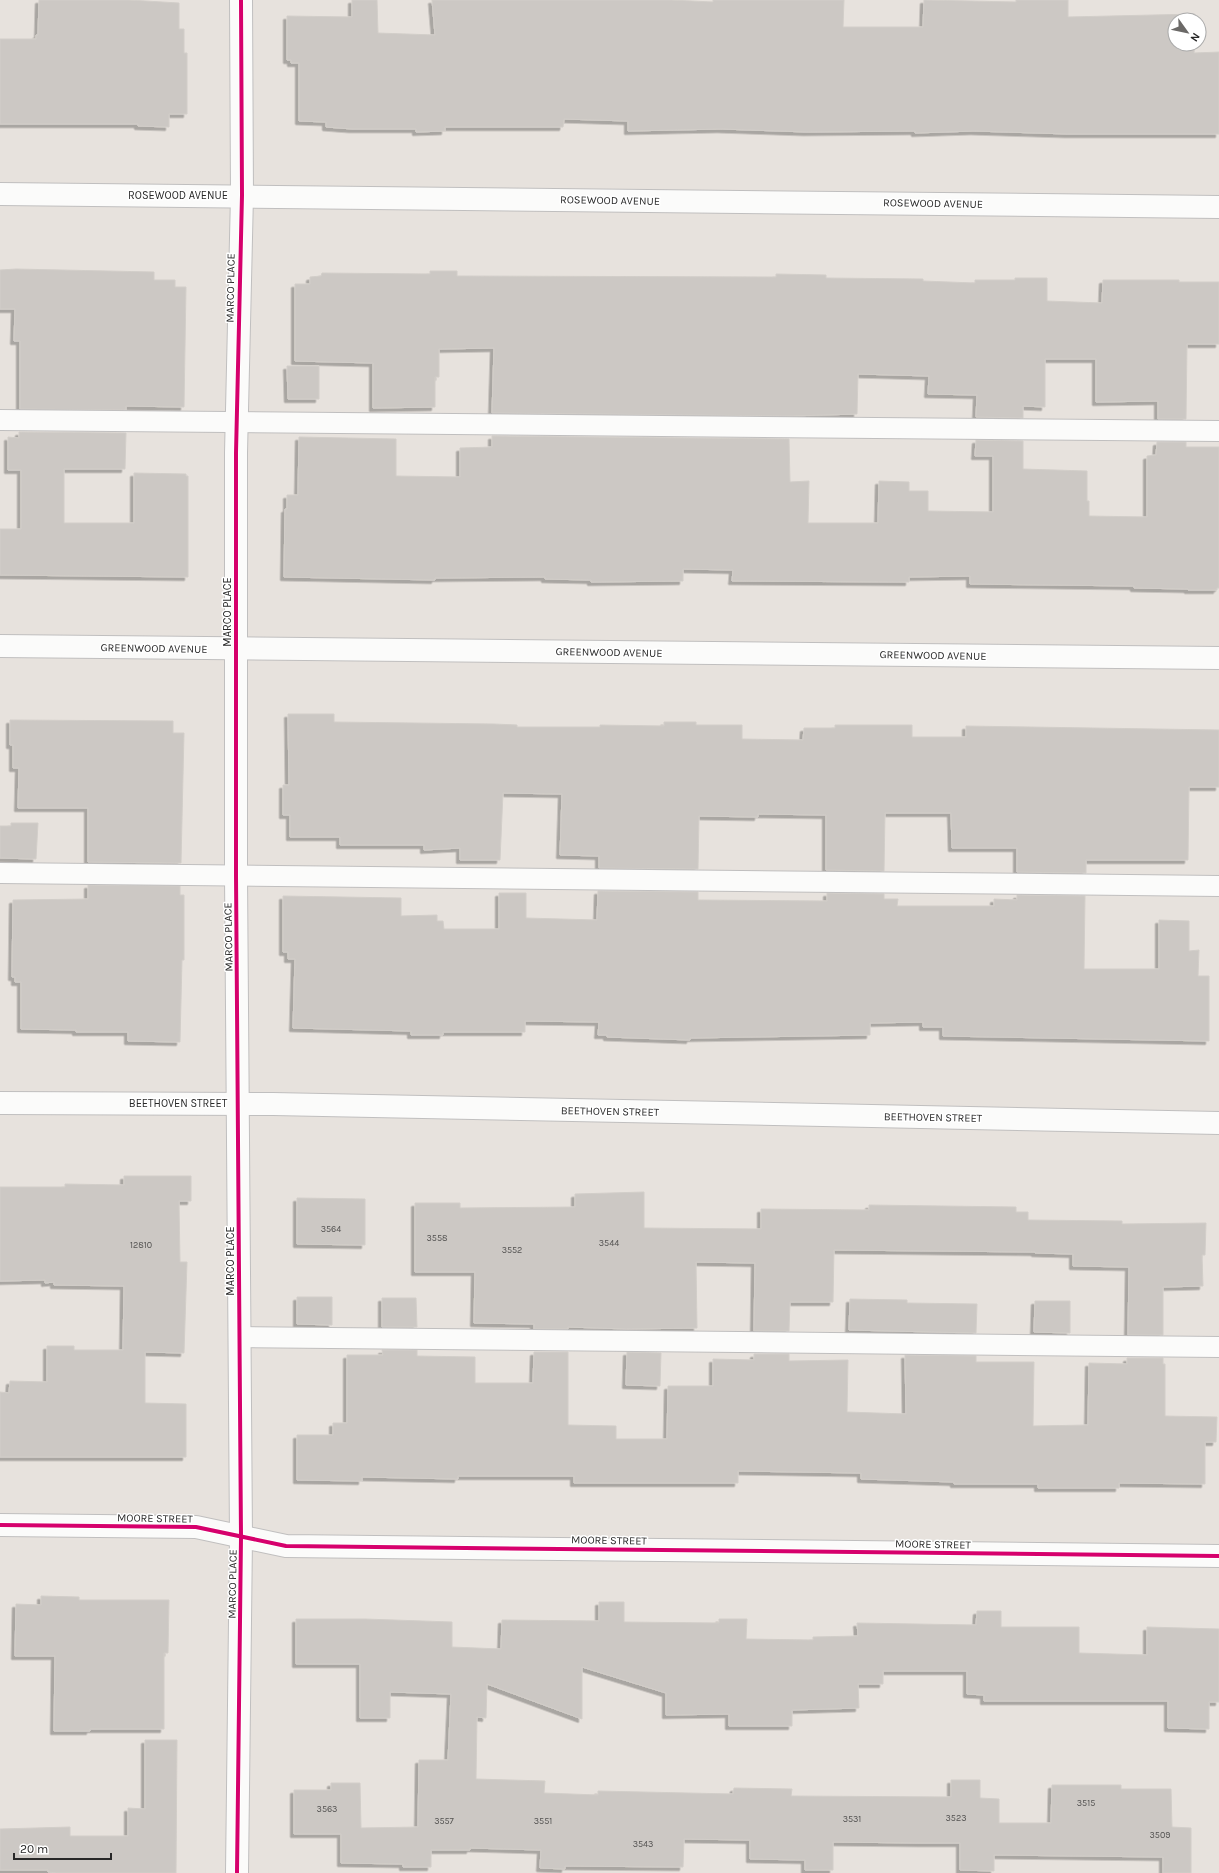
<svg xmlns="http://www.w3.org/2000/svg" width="1219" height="1873" font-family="Karla,sans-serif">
	<defs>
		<filter id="shadow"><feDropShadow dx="-3.5" dy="3.5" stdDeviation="0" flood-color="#0004"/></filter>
	</defs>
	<rect width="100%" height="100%" fill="#e7e2dd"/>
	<!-- building -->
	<g fill="#ccc8c4" stroke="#d2cec9" filter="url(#shadow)">
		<path d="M39,0H129L179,3V29H184V53H187V114H169V127L138,126V124H0V39H36V35H38Z"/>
		<path d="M352,0H377L378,33L435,35L432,0H671L713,2V0H844L843,27H923L924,0L1016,2V0H1068V17L1195,14V20H1175V44H1195L1194,53L1219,52V134H1068L974,131L915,133V131L807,132L721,129L628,131V121L564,119L563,127H445V131L416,132V129H352L326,127V122L299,121V63H291V60H287V16L352,17Z"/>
		<path d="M16,269L154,272V280H175V287H186L184,407L126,406V410L20,409V341H14L15,309H0V270Z"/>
		<path d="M430,271H457V276L776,277V274L826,275V278L923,279V281L975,283V280H1015V278H1047V301L1102,303L1103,280H1179V282H1219V344H1187L1186,419H1158V401L1096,402V359H1045V407L1023,406V418L976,417L977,395L928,394L929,376L858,374L857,414L789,416L492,413L494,348L439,349V377H435V407L373,408V363L295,361V284H310V277L321,276L322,273L430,274Z"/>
		<path d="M287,366H319V399H288Z"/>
		<path d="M19,432L126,433L125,469H64V523H134V473L186,474V476H188V577L0,575V529H21V470H8V437L19,438Z"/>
		<path d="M492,436L789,439L790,482L809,481L808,523H878L879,481L909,482V491H928V511L993,512V456H975L976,440L1023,441V469L1087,471V501H1089V516L1147,517V456L1156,455L1157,442H1186V447H1219V588H1217V590H1188V589L1134,588V586L970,584V576L909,577V582L732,581L733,570L683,569V581L591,582V580L545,579V577L435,578V580L284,577L285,509H287V495H298L299,437L396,439V476L460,477V448L492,447Z"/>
		<path d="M288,714H334V722L494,724L517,725V727H600V725L664,726V722H696V725H742V739L803,740L804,728H835V725H912V737H966V726L1219,730V787H1189L1188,860H1086V873L1017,872V848H952L951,813H885L884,871L826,870V815L758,814V817L699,816L698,869L599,868V856L560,855L562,794L503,793L500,860H460V848L424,850V845H340V837H290V815H283V785H289Z"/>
		<path d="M10,720L173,721V733H184L181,863L88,862V808H18L19,768H13V745H10Z"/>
		<path d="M11,823H38L36,859L0,858V826H11Z"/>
		<path d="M88,885L180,886V895H184V960H182L180,1042L128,1041V1032H76V1030L21,1029V982H15V977H12L13,900L88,899Z"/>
		<path d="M598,891L698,892V900L827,901V893L884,894V899H898L897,906H994V899L1017,900V895L1085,896L1084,969H1159V920L1189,921V951L1199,950L1198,976H1209V1041L943,1036V1027H923V1022L870,1023V1035L690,1038V1040L607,1037V1035H598L599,1022L525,1021V1032H443V1035H411V1031L293,1028L295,959H288V952H283V896L401,898V916L437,915V921H443L444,929H499V893H526V918L597,920Z"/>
		<path d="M124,1176H191V1201H179L180,1262H187L184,1353L145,1352V1403L186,1404V1457H0V1392L9,1393L10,1381L47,1382V1346H74V1350H123L124,1286L54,1285V1282L45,1283V1280L0,1281V1187H65V1184L124,1185Z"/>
		<path d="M644,1192V1228L761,1229V1209L869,1210V1205L1016,1207V1212H1028V1220L1122,1221V1224L1206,1223L1205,1255H1202L1203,1286L1163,1287V1335H1128L1129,1267L1073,1266V1254L1035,1253V1252L834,1250L833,1302H790L789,1331H754L755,1263L696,1262L697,1328L627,1329L568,1327V1329H534V1324L474,1323L475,1272H415V1203H460V1208L575,1207V1194Z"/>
		<path d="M297,1198L365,1199V1245L297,1244Z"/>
		<path d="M297,1297H332V1325L297,1324Z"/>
		<path d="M382,1298H416L417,1327H382Z"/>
		<path d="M850,1299L907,1300V1303L977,1304L976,1333L849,1330Z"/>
		<path d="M1035,1301H1070V1333L1034,1332Z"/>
		<path d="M382,1350H417V1356L475,1357V1383H533L534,1352H568V1425L616,1426V1439H667L668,1386H713V1359L754,1360V1354H789V1361L848,1360L847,1412L906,1414L905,1355L976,1356V1362H1034L1033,1426L1088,1425L1089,1363L1127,1364V1358H1163V1364H1165V1416L1217,1417L1216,1442H1205V1484L1119,1483V1488H1038V1484H954V1482L861,1479V1473L738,1471V1483H574V1476H458V1479L362,1477V1481L297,1480V1435H333V1423H347V1355H383Z"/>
		<path d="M627,1352L661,1353L660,1386L626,1385Z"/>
		<path d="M41,1596L79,1597V1600H169L168,1653H164V1729H90V1731H54L55,1656H15L16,1604L41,1605Z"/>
		<path d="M599,1602H624V1622L719,1623V1619H747L746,1639L813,1640V1637L858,1636L857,1623L976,1625L977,1611H1001V1627H1079V1653L1147,1655V1627L1219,1629V1702H1209V1729L1168,1728V1701H984V1695L967,1694V1671H883V1684H858L859,1708L792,1710V1726H729V1714L666,1715V1693L582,1667V1719L487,1684L486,1718L477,1717L476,1779L545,1781L544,1793L598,1795V1791L733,1794L734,1788L792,1789L791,1796L951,1797V1780H980V1798L999,1799V1823H1051L1052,1785H1121V1789H1171L1172,1827L1191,1828V1873H1163V1857L994,1855V1871L960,1870V1843H921L833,1842V1870H805V1860L750,1859V1840L684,1839L683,1867L565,1866V1869L540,1868L541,1850L470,1848V1850H431V1867H403V1864L341,1863V1834H294V1790H331V1783H360L361,1828L418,1827L419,1760H448L451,1694L390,1692V1718H360V1664H296V1619H365L452,1622V1647L501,1649L502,1620L599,1621Z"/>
		<path d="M145,1740H177L176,1873H57L48,1872V1870H0V1829L70,1827V1836H128V1808L145,1809Z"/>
	</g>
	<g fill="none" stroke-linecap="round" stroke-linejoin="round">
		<!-- lane casing -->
		<g stroke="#c0bfbf" stroke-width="22">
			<g id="lane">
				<path d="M0,420L1219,431"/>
				<path d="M0,873L1219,886"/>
				<path d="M239,1337L1219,1347"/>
			</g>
		</g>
		<!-- street casing -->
		<g stroke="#c0bfbf" stroke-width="24">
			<g id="street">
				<path d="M0,194L1219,207"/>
				<path d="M0,646L1219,658"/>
				<path d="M0,1525L196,1527L286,1546L1219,1556"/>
				<path d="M237,1873L241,1537L236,875V453L242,195L241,0"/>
			</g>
		</g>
		<!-- secondary casing -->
		<g stroke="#c0bfbf" stroke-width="24">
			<path id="secondary" d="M0,1103L273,1104L1219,1123"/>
		</g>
		<!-- lane -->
		<use href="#lane" stroke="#fbfbfa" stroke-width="20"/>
		<!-- street -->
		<use href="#street" stroke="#fbfbfa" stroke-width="22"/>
		<!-- secondary -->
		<use href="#secondary" stroke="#fbfbfa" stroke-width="22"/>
		<!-- cycleway casing -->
		<g stroke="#fff" stroke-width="6">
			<g id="cycleway">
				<path d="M0,1525L196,1527L286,1546L1219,1556"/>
				<path d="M237,1873L241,1537L236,875V453L242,195L241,0"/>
			</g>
		</g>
		<!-- cycleway -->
		<use href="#cycleway" stroke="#d6006c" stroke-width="4"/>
	</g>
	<g text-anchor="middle" stroke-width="3" stroke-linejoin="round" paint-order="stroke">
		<!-- number labels -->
		<g font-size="9" fill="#535251">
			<text x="331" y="1232">3564</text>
			<text x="437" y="1241">3558</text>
			<text x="609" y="1246">3544</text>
			<text x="141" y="1248">12810</text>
			<text x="512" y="1253">3552</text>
			<text x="1086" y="1806">3515</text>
			<text x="327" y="1812">3563</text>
			<text x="956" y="1821">3523</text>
			<text x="852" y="1822">3531</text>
			<text x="444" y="1824">3557</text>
			<text x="543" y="1824">3551</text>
			<text x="1160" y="1838">3509</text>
			<text x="643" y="1847">3543</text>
		</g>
		<!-- street labels -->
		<g font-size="11" fill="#282828" stroke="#fff">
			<text x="178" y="199">ROSEWOOD AVENUE</text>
			<text transform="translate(610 200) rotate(1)" y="4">ROSEWOOD AVENUE</text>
			<text transform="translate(933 203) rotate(1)" y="4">ROSEWOOD AVENUE</text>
			<text transform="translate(230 288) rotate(-89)" y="4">MARCO PLACE</text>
			<text transform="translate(227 612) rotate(-90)" y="4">MARCO PLACE</text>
			<text transform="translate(154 648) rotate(1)" y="4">GREENWOOD AVENUE</text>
			<text transform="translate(609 652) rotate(1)" y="4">GREENWOOD AVENUE</text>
			<text transform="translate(933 655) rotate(1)" y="4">GREENWOOD AVENUE</text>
			<text transform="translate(228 937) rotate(-91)" y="4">MARCO PLACE</text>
			<text x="178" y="1107">BEETHOVEN STREET</text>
			<text transform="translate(610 1111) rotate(1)" y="4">BEETHOVEN STREET</text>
			<text transform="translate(933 1117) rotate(1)" y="4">BEETHOVEN STREET</text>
			<text transform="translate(230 1261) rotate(-90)" y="4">MARCO PLACE</text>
			<text transform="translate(155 1518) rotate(1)" y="4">MOORE STREET</text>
			<text transform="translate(609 1540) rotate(1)" y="4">MOORE STREET</text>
			<text transform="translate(933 1544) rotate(1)" y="4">MOORE STREET</text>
			<text transform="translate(232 1584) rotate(-89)" y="4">MARCO PLACE</text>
		</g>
	</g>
	<!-- north arrow -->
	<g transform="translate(1187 32) rotate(123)"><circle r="19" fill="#ffffff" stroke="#a9a9a9"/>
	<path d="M0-3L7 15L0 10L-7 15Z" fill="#6b6967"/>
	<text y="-6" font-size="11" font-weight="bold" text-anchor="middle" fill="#282828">N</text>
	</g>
	<!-- scale -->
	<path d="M14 1853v6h97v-6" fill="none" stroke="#282828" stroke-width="2"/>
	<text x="20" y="1853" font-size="12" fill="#282828" stroke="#ffffff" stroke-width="3" paint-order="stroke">20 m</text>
</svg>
